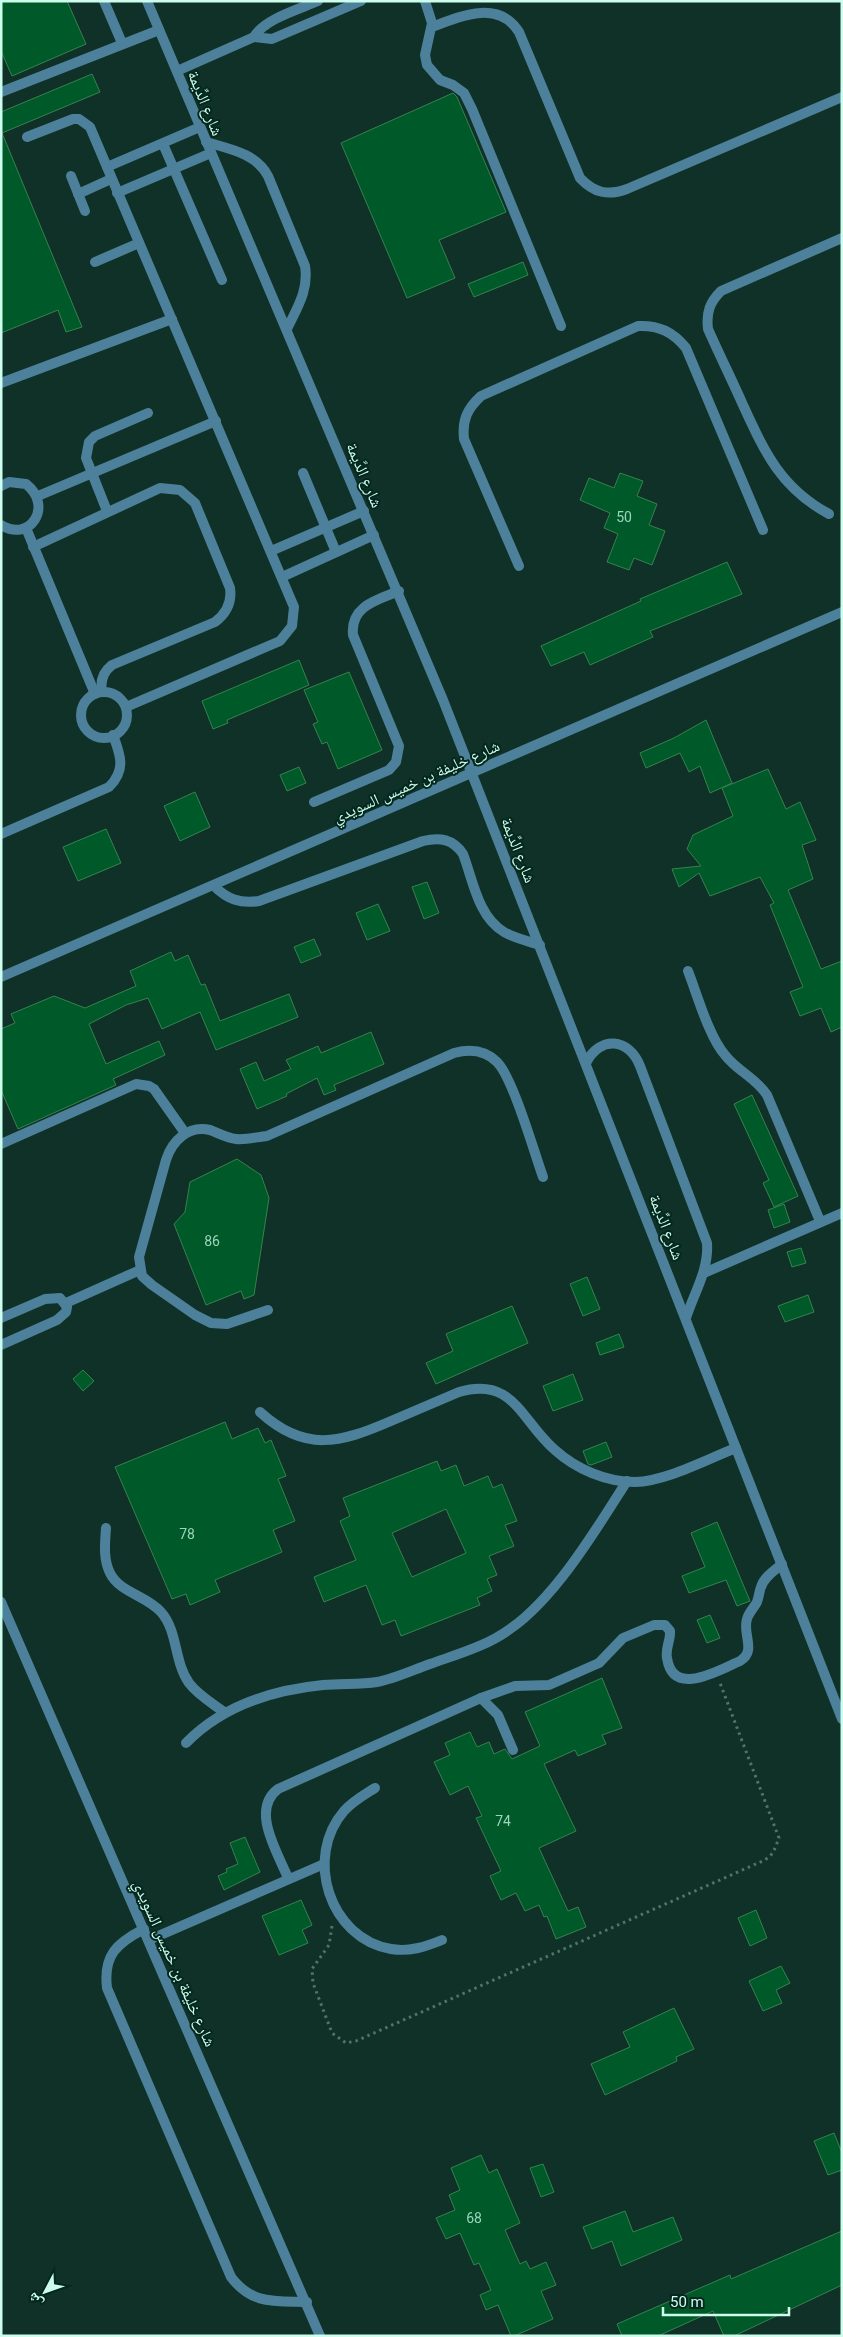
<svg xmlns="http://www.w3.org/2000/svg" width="843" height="2337" font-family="Roboto,'Noto Naskh Arabic',sans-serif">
	<rect width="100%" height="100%" fill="#0f3127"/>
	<!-- building -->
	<g fill="#005928" stroke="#37824f" fill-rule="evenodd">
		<path d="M1,1H67L86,44L12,76L1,51Z"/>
		<path d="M92,74L100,92L2,133L82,327L66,332L58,310L1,333V112Z"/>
		<path d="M453,93L457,97L506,212L439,240L455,278L407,298L341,143Z"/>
		<path d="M523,262L528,275L474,297L468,284Z"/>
		<path d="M620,473L643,481L637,496L657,504L649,525L665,531L652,565L634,558L629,570L607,562L618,534L604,528L610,513L580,500L589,478L614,488Z"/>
		<path d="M727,562L742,594L650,631L653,637L590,665L584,652L551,666L541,646L641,601L640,599Z"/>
		<path d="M299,660L309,685L227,720L228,723L213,729L202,701Z"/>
		<path d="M349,672L382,750L338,769L327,742L322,744L313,724L318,722L304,690Z"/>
		<path d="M706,720L732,783L710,793L700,766L689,772L680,753L646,768L640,753L674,738Z"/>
		<path d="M299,767L306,783L287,791L280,775Z"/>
		<path d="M768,769L786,809L800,802L816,840L802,845L813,879L788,890L821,969L842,961V1027L831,1032L821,1008L800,1016L790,992L803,987L770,905L774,903L760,877L710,896L699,873L679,887L672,869L701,866L687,849L693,835L733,816L722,788Z"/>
		<path d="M195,792L210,827L180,841L164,806Z"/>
		<path d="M106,829L121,863L78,881L63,847Z"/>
		<path d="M427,882L439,913L424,919L412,887Z"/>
		<path d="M378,904L390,931L367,940L356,913Z"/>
		<path d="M314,939L321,955L301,963L294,947Z"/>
		<path d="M171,952L175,961L188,955L201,985L205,984L220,1021L289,994L298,1017L216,1050L200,1012L162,1029L148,998L126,1005L89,1024L106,1064L159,1041L165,1055L113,1079L116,1085L18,1129L1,1090V1029L15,1023L11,1014L54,996L85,1008L136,986L130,971Z"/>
		<path d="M371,1032L384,1064L334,1085L336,1090L324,1095L317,1078L286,1094L287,1096L257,1109L240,1069L256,1062L264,1081L291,1069L286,1060L318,1046L321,1053Z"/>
		<path d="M752,1095L798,1196L774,1207L763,1183L769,1180L734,1104Z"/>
		<path d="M237,1159L261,1175L269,1198L254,1295L244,1299L241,1291L206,1305L174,1224L185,1212L190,1182Z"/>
		<path d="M784,1204L790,1222L774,1228L768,1210Z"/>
		<path d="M801,1248L806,1263L792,1267L787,1252Z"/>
		<path d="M587,1277L600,1309L583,1316L570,1284Z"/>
		<path d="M808,1295L814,1312L785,1322L778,1306Z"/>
		<path d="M512,1306L528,1343L436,1384L426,1363L453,1351L446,1334Z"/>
		<path d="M619,1334L624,1347L600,1355L596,1343Z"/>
		<path d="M83,1370L94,1381L83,1391L73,1379Z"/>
		<path d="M573,1374L583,1400L553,1411L543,1386Z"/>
		<path d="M225,1422L232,1439L258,1428L265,1443L271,1440L286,1476L278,1479L295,1521L273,1530L282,1552L215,1580L220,1592L190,1605L186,1594L172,1599L115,1467Z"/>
		<path d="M606,1442L612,1457L591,1465L588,1464L583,1451Z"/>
		<path d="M437,1461L441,1471L456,1465L464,1486L488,1476L493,1488L502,1484L517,1521L505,1525L514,1546L489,1556L497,1575L487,1579L492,1591L477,1598L480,1605L401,1636L395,1620L382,1625L366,1585L324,1602L314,1577L356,1560L340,1521L350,1516L343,1498ZM446,1509L466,1553L412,1577L392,1533Z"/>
		<path d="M717,1522L750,1601L737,1606L726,1580L689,1593L682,1576L705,1567L691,1533Z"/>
		<path d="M710,1615L720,1638L707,1643L697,1620Z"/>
		<path d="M602,1678L622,1728L602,1735L606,1744L578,1756L575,1750L544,1764L576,1831L539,1848L568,1911L578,1907L586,1927L556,1939L547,1916L544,1917L539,1905L525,1911L516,1893L501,1900L490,1876L501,1871L476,1818L482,1816L468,1786L450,1795L434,1762L450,1755L445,1743L470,1732L477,1747L489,1742L494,1754L505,1749L512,1759L540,1746L525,1712Z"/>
		<path d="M245,1837L260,1872L224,1890L218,1876L227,1872L226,1869L238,1864L230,1843Z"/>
		<path d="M301,1900L312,1925L302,1930L308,1943L279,1955L262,1916Z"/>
		<path d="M756,1910L767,1938L750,1946L738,1918Z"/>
		<path d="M781,1966L790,1983L776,1990L782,2003L763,2011L749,1981Z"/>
		<path d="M674,2008L694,2049L676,2057L677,2061L605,2095L591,2064L630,2047L623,2032Z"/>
		<path d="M834,2133L842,2153V2170L828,2175L814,2141Z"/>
		<path d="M481,2155L489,2173L497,2169L520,2223L505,2230L520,2264L526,2261L530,2269L546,2262L556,2285L541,2291L553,2319L514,2336H511L498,2305L486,2310L480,2295L491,2290L479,2263L474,2265L460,2233L446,2239L436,2218L455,2210L449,2195L460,2190L451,2168Z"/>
		<path d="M543,2164L554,2192L541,2197L530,2168Z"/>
		<path d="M625,2211L633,2232L673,2217L682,2240L621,2266L612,2241L592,2249L583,2227Z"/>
		<path d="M842,2231V2285L734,2336H724L713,2311L658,2336H622L617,2324L730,2275L731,2279Z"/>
	</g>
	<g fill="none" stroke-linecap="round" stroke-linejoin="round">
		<!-- path -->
		<path stroke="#4e7569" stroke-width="3" stroke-dasharray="2.5 4" stroke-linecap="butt" d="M332,1926L329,1945L312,1969L313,1983L332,2033L346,2043L356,2041L765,1860L773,1853L779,1838L720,1683"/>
		<!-- service -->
		<g stroke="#4d809a" stroke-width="10">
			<path d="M104,1L122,43"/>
			<path d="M318,1C300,9 264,19 254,37L272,39L361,1"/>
			<path d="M425,1L432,23L425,55L427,65L440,80L453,85L464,93L472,109L561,326"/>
			<path d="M432,27C463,15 499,0 519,32L580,178C594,193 608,196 627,189L842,97"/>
			<path d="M177,71L254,37"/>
			<path d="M1,92L159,30"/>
			<path d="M27,137L73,119H79L90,127L294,607L292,626L280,641L126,707"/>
			<path d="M206,142C229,149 256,153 268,176L305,266C309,290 297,308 287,329"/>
			<path d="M163,144L222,280"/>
			<path d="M107,167L200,127"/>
			<path d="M71,176L85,211"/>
			<path d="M117,193L211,153"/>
			<path d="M78,194L111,179"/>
			<path d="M95,262L139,243"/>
			<path d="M1,383L172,319"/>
			<path d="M303,473L336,552"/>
			<path d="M1,486L9,482L26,484C54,506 30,543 1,525"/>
			<path d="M38,496L216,421"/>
			<path d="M107,511L86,458L89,442L95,436L148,413"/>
			<path d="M829,514C781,488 765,453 743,405C732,380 719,354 708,329C706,312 710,302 721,291L842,238"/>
			<path d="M26,528L95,694"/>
			<path d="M33,547L160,488L180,490L195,503L230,588C232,602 227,613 215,622L112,665C103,672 100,681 102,692"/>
			<path d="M271,551L364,511"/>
			<path d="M519,566L464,439C462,420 467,409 481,396L638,326C659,325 673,332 686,348L763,530"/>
			<path d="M282,577L374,535"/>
			<circle cx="104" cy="715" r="23"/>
			<path d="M314,802L389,770L396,762L399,746L353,635C350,606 377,600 399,591"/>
			<path d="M1,834L109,787C126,770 121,756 113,735"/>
			<path d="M214,886C227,899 240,904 259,901L423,841C440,837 453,839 463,854C473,880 478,917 504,932C514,938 528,941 540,945"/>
			<path d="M688,971C697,994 709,1037 725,1055C737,1071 755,1077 767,1095L820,1221"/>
			<path d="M586,1063C600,1035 629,1038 640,1066L707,1243C709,1270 694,1293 686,1318"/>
			<path d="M1,1144L136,1084L149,1086L154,1089L185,1133"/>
			<path d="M704,1273L842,1213"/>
			<path d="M66,1303L140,1270"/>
			<path d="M268,1310L227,1324L211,1323L195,1315L152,1285L142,1276L139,1257L166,1160C172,1141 188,1125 210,1130C218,1133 227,1138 236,1139C246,1140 257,1137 267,1136L454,1053C469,1049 485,1050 497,1062C513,1078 534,1152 543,1177"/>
			<path d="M1,1318L45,1299L60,1298L67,1307L66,1312L57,1320L1,1345"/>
			<path d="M260,1412C305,1453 340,1443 391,1421C414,1411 436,1402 459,1392C514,1376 521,1421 555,1450C576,1469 606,1482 635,1482C667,1481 707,1459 736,1448"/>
			<path d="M106,1528C105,1543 103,1559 110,1573C120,1593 146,1595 161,1612C178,1631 174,1662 189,1683C198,1695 212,1703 224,1712"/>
			<path d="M481,1698L498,1715L513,1750"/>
			<path d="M186,1743C222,1706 273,1690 323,1685C341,1683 359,1685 377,1682C394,1679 413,1670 430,1664C458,1654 487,1646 510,1629C556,1597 597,1528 627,1481"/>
			<path d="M375,1788C364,1795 353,1801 344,1811C304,1857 329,1938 391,1949C409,1952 425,1947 442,1940"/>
			<path d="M288,1878C278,1853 250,1810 278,1789L481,1698L515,1686L549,1685L599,1663L623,1638L654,1625H665L670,1631C671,1640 665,1648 667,1658C673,1698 719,1670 740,1661C757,1651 742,1634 747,1619C749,1612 754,1608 757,1602C759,1597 759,1592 761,1587C764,1577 774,1571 782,1564"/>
			<path d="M144,1929C117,1943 103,1955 107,1988L231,2277C252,2305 275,2301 307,2302"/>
			<path d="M149,1940L324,1864"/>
		</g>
		<!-- minor -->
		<g stroke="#4d809a" stroke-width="10">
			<path d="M147,1L443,700L842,1719"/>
			<path d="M1,977L842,612"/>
			<path d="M1,1602L320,2336"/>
		</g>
	</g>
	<g text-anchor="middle" stroke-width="4" stroke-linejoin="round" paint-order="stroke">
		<!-- number labels -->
		<g font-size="14" fill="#9ad5bc">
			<text x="624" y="522">50</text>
			<text x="212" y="1246">86</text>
			<text x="187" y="1539">78</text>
			<text x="503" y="1826">74</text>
			<text x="474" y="2223">68</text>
		</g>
		<!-- street labels -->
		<g font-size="16" fill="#cdfeed" stroke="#04271e">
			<text transform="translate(206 103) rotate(68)" y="6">شارع الدِّيمة</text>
			<text transform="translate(365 475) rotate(67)" y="6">شارع الدِّيمة</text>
			<text transform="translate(416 781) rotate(-24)" y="6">شارع خليفة بن خميس السويدي</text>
			<text transform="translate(519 850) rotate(69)" y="6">شارع الدِّيمة</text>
			<text transform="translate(667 1227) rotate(69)" y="6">شارع الدِّيمة</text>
			<text transform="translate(175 1963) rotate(66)" y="6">شارع خليفة بن خميس السويدي</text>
		</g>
	</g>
	<!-- border -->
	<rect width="843" height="2337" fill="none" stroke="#cdfeed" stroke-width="5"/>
	<!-- north arrow -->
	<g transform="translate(45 2292) rotate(229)" stroke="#04271e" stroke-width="4" paint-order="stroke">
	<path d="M0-4L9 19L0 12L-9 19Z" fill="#cdfeed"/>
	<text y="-8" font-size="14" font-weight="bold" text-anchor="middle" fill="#cdfeed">ش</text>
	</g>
	<!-- scale -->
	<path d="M663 2307v8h126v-8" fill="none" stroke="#cdfeed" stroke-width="2.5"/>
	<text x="670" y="2307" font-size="15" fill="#cdfeed" stroke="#04271e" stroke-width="4" paint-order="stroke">50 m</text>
</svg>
